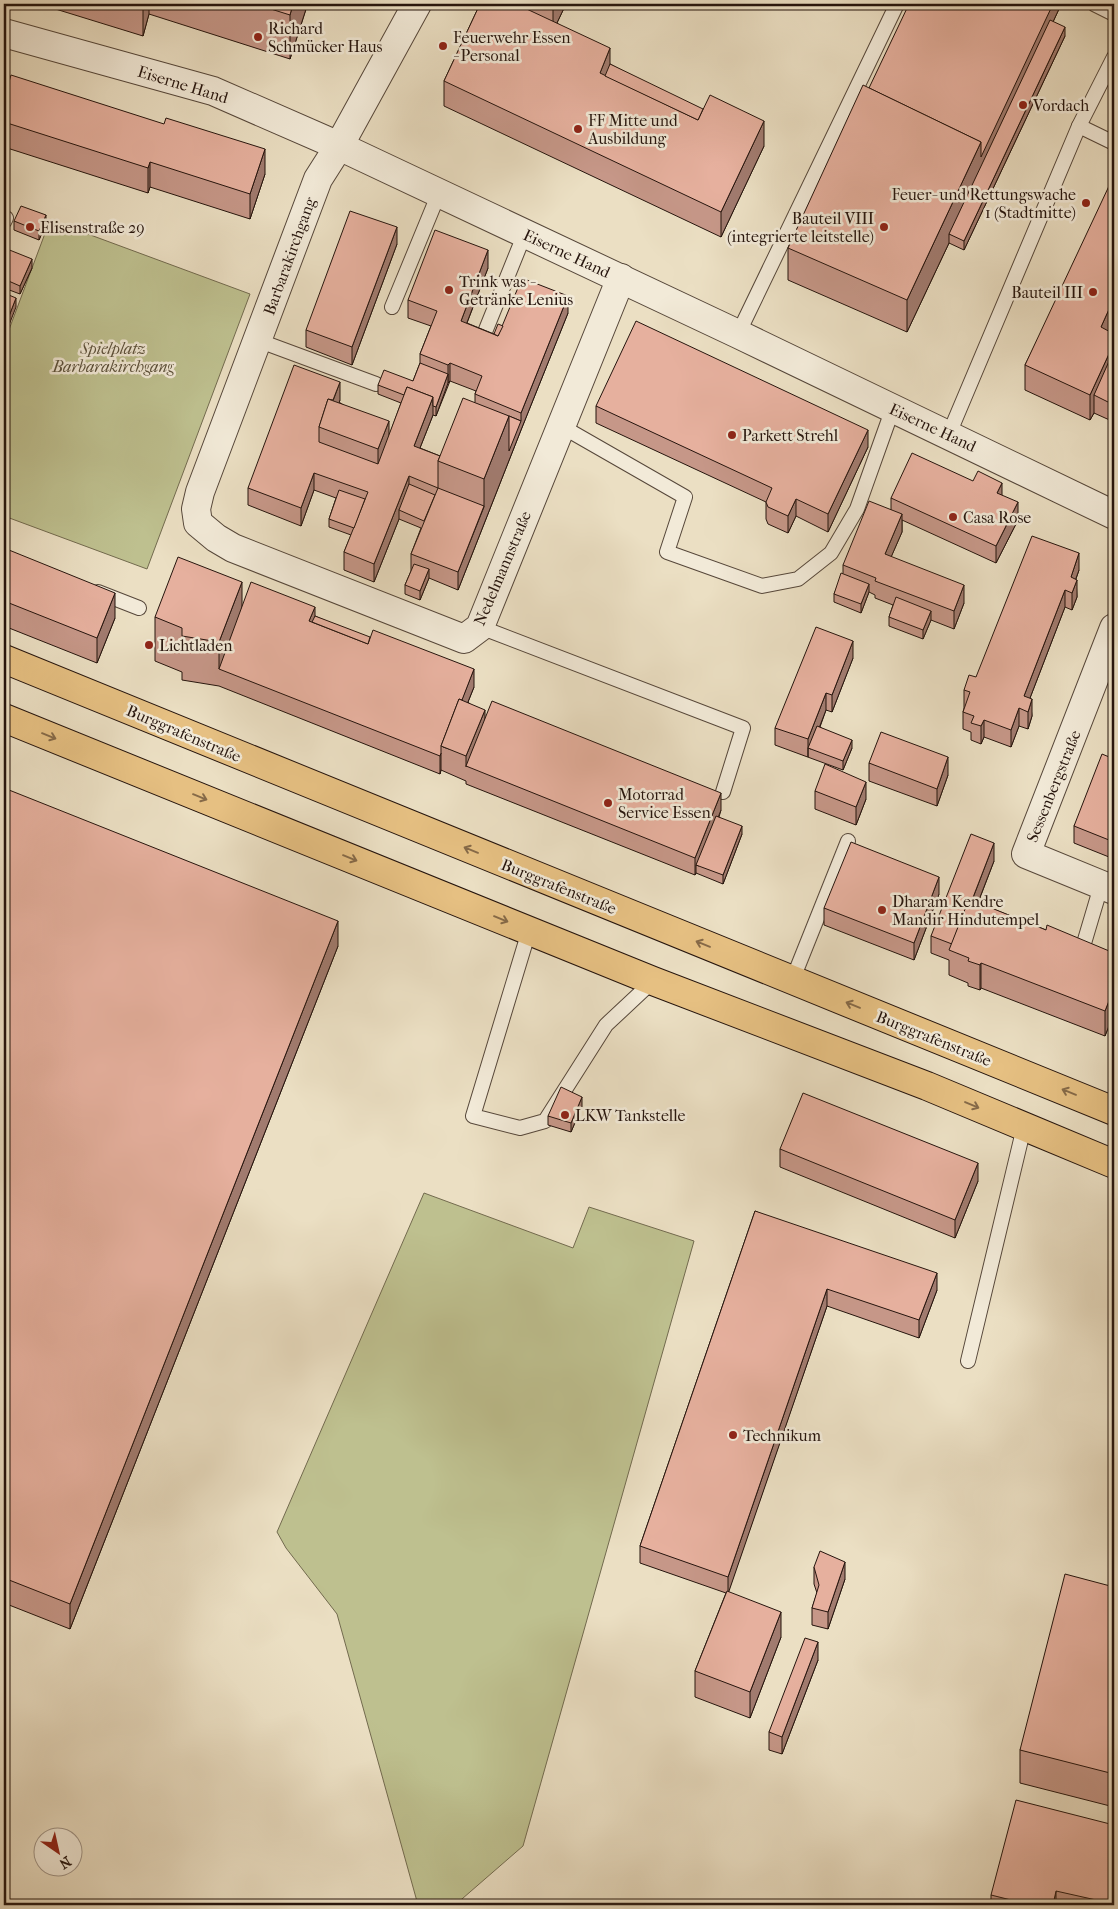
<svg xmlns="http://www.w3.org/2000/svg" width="1118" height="1909" font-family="'IM FELL French Canon',serif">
	<rect width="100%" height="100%" fill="#ebdfc3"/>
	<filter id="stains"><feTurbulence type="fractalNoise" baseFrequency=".004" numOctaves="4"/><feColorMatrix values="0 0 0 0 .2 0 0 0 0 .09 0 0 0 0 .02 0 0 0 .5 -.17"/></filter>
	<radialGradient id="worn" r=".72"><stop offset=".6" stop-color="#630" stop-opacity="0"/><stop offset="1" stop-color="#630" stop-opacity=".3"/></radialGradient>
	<!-- green -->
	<g fill="#bec08f" stroke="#726a4e">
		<path d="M50,220L250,294L147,569L4,516V343Z"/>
		<path d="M424,1193L573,1248L589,1207L694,1241L523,1846L455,1905H418L337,1614L286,1548L277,1532Z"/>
	</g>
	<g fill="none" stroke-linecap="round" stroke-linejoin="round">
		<!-- service casing -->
		<g stroke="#56473a" stroke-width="16">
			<g id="service">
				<path d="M1094,4L1114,14"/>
				<path d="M1079,126L1114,143"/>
				<path d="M4,217L6,218L4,222"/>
				<path d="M392,307L439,193"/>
				<path d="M485,332L525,233"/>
				<path d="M738,334L897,4"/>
				<path d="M257,340L376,384"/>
				<path d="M561,426L685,497L667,552L762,586L798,579L831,553L857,509L893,408"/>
				<path d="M949,434L1079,126L1114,57"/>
				<path d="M98,592L139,608"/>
				<path d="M480,627L743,728L723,792"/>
				<path d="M529,931L473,1116L520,1128L545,1121L606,1025L653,981"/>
				<path d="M1082,950L1101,886"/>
				<path d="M792,981L848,841"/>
				<path d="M968,1361L1024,1127"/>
			</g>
		</g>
		<!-- minor casing -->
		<g stroke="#56473a" stroke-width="30">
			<g id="minor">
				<path d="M417,4L339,146L318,179L200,492L196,509L198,523L216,538L233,548L464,639L480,627L621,278"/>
				<path d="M4,33L213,91L339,146L738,334L1114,515"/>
				<path d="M1114,628L1026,854L1114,890"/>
			</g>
		</g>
		<!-- primary casing -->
		<g stroke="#25140d" stroke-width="30">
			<g id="primary">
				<path d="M4,659L1114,1111"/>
				<path d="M4,718L653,981L927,1086L1114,1164"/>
			</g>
		</g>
		<!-- service -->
		<use href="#service" stroke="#f2ead8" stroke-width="14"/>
		<!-- minor -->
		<use href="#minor" stroke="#f2ead8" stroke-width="28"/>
		<!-- primary -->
		<use href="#primary" stroke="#e6c082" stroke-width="28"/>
	</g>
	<!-- wall -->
	<g fill="#c69788" stroke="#25140d" fill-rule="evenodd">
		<path d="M49,4H319L317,9L307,6L290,59L149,14L143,36L49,7Z"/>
		<path d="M480,4H566L557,23L610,64L764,146L721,237L444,106V81Z"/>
		<path d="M1059,4V9L1053,22L1065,36L964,250L949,243L907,332L788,280V248L869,88Z"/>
		<path d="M4,99L265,174L250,219L150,187L148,193L4,147Z"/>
		<path d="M1114,188V323L1110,332L1114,334V422L1094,413L1090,420L1025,390V365Z"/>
		<path d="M14,221L46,224L39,240L14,230Z"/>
		<path d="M397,244L352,365L306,347V330Z"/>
		<path d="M4,256L32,268L20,294L4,288Z"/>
		<path d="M488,268L467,323L494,334L503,326L568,313L521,430L458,590L429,578L420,600L405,594V585L411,571V554L421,528L399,519L374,582L344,570V552L351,535L329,527V519L336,498L314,490L301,526L248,505V488L340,400L339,402L389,436L401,403L378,394V385L413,381L420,363V354L431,326L408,318V300ZM450,381L476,391L475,394V402L440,456L420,448L433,415L436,416Z"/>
		<path d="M596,406L868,447L828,532L796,516L788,533L768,524L766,519V502L596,423Z"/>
		<path d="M1002,495L1018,520L996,563L902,520V532L891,557L964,603L954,629L931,620L923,639L889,626V617L893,605L875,598V595L869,592L861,613L834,602V594L843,573V565L891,510V498Z"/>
		<path d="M4,548L115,618L97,663L4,626Z"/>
		<path d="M1079,570L1076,579L1077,597L1072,610L1065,607L1030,698L1032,716L1028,729L1019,726L1011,747L984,737L981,744L971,740V732L963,729V712L964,708V690Z"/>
		<path d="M242,608L315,616L474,687L468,702L485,718L721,810L719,817L742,834L723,884L696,873L695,875L466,784V781L441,770L440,774L219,686L182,680V672L155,661V617Z"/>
		<path d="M853,658L832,712L826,710L820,727L852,748L843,770L775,745V728Z"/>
		<path d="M1114,759V859L1074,843V826Z"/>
		<path d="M869,763L948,775L937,806L869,781Z"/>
		<path d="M4,788L338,946L70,1629L4,1603Z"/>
		<path d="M815,791L866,799L856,825L815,809Z"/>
		<path d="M994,861L978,903L1046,930L1114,953V1013L1105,1036L981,988L980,990L968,986V983L949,975V960L931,953V936Z"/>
		<path d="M939,894L914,960L824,925V908Z"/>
		<path d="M582,1106L571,1132L548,1125V1116Z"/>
		<path d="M780,1149L978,1181L955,1238L780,1167Z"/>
		<path d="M755,1211L937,1290L919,1338L827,1306L728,1592L781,1637L750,1718L695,1697V1671L726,1593L640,1563V1546Z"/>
		<path d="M814,1567L845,1579L828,1629L812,1625V1608L817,1593L814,1584Z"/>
		<path d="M1114,1587V1807L1020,1783V1750Z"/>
		<path d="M818,1660L782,1754L769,1750V1732Z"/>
		<path d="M1114,1825V1905H991V1895Z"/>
	</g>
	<!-- shaded-wall -->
	<g fill="#a17b6f" stroke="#25140d">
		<path d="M143,4H149V14L143,36Z"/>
		<path d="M293,4H307V6L290,59V15Z"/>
		<path d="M553,4H566L553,31Z"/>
		<path d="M1053,4H1059V9L953,235L949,234V243L907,332V300L981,142Z"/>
		<path d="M1065,27V36L964,250V241Z"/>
		<path d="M610,48V73L603,91L600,73Z"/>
		<path d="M764,121V146L721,237V212Z"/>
		<path d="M265,149V174L250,219V194Z"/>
		<path d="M150,162V187L148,193V168Z"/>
		<path d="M46,215V224L39,240V231Z"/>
		<path d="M397,227V244L352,365V347Z"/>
		<path d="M488,250V268L461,338V321Z"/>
		<path d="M32,259V268L20,294V286Z"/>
		<path d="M568,296V313L521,430L458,590V572L484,507V479L509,416L521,421V413Z"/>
		<path d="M16,298V307L4,338V329Z"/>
		<path d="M1114,298V323L1101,352V327Z"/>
		<path d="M1114,343V369L1094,395V413L1090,420V395Z"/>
		<path d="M450,363V381L448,383V365Z"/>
		<path d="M448,374V383L436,416V407Z"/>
		<path d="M340,382V400L329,430L323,428Z"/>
		<path d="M433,397V415L414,463V446Z"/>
		<path d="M389,421V453L378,481V449Z"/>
		<path d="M868,430V447L828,532V514Z"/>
		<path d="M314,473V490L301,526V508Z"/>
		<path d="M409,476V493L399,510V519L374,582V564Z"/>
		<path d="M1002,483V500L997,493Z"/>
		<path d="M796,499V516L788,533V516Z"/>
		<path d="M1018,502V520L996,563V546Z"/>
		<path d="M902,514V532L885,571V554Z"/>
		<path d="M1079,553V570L1071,592V577Z"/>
		<path d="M429,569V578L420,600V591Z"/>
		<path d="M1077,580V597L1072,610V593Z"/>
		<path d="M242,582V626L219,669V642Z"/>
		<path d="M869,584V592L861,613V604Z"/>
		<path d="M964,585V603L954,629V611Z"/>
		<path d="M1065,590V607L1025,711L1024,696Z"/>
		<path d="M115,593V618L97,663V638Z"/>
		<path d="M315,607V625L309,621Z"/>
		<path d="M931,611V620L923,639V630Z"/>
		<path d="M853,641V658L832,712V695Z"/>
		<path d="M474,669V687L449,749L443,747Z"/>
		<path d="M826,693V710L811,749L808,748V757V739Z"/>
		<path d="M1032,699V716L1028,729V712Z"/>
		<path d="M1019,708V726L1011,747V730Z"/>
		<path d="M485,710V735L466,767V756Z"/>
		<path d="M984,720V737L981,744V726Z"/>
		<path d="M852,740V748L843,770V761Z"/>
		<path d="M441,753V770L440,774V756Z"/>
		<path d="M948,757V775L937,806V789Z"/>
		<path d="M866,782V799L856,825V807Z"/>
		<path d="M721,793V810L699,866L696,865V873L695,875V858Z"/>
		<path d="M742,826V834L723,884V875Z"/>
		<path d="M994,843V861L958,954L955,945Z"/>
		<path d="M939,877V894L914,960V943Z"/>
		<path d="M338,921V946L70,1629V1604Z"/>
		<path d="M981,963V988L980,990V965Z"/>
		<path d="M1114,988V1013L1105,1036V1011Z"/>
		<path d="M582,1097V1106L571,1132V1123Z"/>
		<path d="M978,1163V1181L955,1238V1220Z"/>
		<path d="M937,1273V1290L919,1338V1320Z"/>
		<path d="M827,1289V1306L728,1594V1577Z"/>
		<path d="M845,1562V1579L828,1629V1612Z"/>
		<path d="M781,1612V1637L750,1718V1692Z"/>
		<path d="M818,1642V1660L782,1754V1737Z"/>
		<path d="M1056,1891V1905H1053Z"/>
	</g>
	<!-- building -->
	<g fill="#e6b09e" stroke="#25140d">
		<path d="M255,4H293L290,15Z"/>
		<path d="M480,4H516L610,48L600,73L698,120L710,95L764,121L721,212L444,81Z"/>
		<path d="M909,4H1053L981,157V142L869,88Z"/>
		<path d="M1050,20L1065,27L964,241L949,234Z"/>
		<path d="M610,64L703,109L698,120L605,76Z"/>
		<path d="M11,75L164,124L166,118L265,149L250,194L150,162L148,168L4,122V99Z"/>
		<path d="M863,85L981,142L907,300L788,248Z"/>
		<path d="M1109,186L1114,188V219L1110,226V233L1114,235V298L1101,327L1114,334V343L1090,395L1025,365Z"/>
		<path d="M21,206L46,215L39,231L14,221Z"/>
		<path d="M350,211L397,227L352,347L306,330Z"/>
		<path d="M1114,219V228L1110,226Z"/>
		<path d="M435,230L488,250L461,321L498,336L522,278L568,296L521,413L475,394L482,376L450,363L448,365L420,354L437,311L408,300Z"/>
		<path d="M7,249L32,259L20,286L4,279V256Z"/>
		<path d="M4,293L16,298L4,329Z"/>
		<path d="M636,321L868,430L828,514L796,499L788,516L768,507L766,502L772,488L596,406Z"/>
		<path d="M498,324L503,326L498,336L494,334Z"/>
		<path d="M1114,350V405L1094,395Z"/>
		<path d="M420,363L448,374L436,407L433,406V397L407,387L404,395L378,385L384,370L413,381Z"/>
		<path d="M294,365L340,382L333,400L328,399L319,427V442L378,464L407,387L433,397L414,446L440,456L438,461V488L409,476L374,564L344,552L368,492L314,473L301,508L248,488Z"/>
		<path d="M463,398L509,416L484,479L438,461Z"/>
		<path d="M328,399L389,421L378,449L319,427Z"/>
		<path d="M509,416L521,421L509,451Z"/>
		<path d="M912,453L973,481L978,471L1002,483L997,493L1018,502L996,546L891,498Z"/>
		<path d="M409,484L435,495L424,521L399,510Z"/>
		<path d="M438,488L484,506L458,572L411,554Z"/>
		<path d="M339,490L365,499L354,528L329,519Z"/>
		<path d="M869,501L902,514L885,554L964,585L954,611L875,581L876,578L843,565Z"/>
		<path d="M1032,536L1079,553L1071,577L1077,580L1072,593L1065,590L1024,696L1032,699L1028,712L1019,708L1011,730L984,720L981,726L971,723L974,716L963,712L970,692L964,690L969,675L976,677Z"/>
		<path d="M4,548L115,593L97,638L4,601Z"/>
		<path d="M178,557L242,582L219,642L182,636V628L155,617Z"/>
		<path d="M414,564L429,569L420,591L405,585Z"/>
		<path d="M841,573L869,584L861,604L834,594Z"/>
		<path d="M251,582L315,607L309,621L368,644L373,630L474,669L462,700L459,699L441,746V753L440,756L219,669Z"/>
		<path d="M896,597L931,611L923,630L889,617Z"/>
		<path d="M315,616L370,637L368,644L312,622Z"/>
		<path d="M816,627L853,641L832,695L826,693L808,739L775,728Z"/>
		<path d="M459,699L485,710L466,756L441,746Z"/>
		<path d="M492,701L721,793L695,858L466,766Z"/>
		<path d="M817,726L852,740L843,761L808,748Z"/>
		<path d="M881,732L948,757L937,789L869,763Z"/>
		<path d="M1102,754L1114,759V842L1074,826Z"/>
		<path d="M825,764L866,782L856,807L815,791Z"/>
		<path d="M4,788L338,921L70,1604L4,1578Z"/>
		<path d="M716,816L742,826L723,875L696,865Z"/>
		<path d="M971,834L994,843L972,900L969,899L952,944L931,936Z"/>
		<path d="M851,842L939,877L914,943L824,908Z"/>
		<path d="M969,899L1046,930L1047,925L1114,953V988L1105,1011L981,963L980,965L968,961L969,958L949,950Z"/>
		<path d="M561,1087L582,1097L571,1123L548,1116Z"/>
		<path d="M803,1093L978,1163L955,1220L780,1149Z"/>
		<path d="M755,1211L937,1273L919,1320L827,1289L728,1577L640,1546Z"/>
		<path d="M820,1551L845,1562L828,1612L812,1608L819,1585L814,1567Z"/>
		<path d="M1065,1574L1114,1587V1774L1020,1750Z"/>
		<path d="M727,1591L781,1612L750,1692L695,1671Z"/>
		<path d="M805,1638L818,1642L782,1737L769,1732Z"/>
		<path d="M1016,1800L1114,1825V1904L1056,1891L1053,1905H1031L991,1895Z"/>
	</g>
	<!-- one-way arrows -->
	<defs><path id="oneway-shaft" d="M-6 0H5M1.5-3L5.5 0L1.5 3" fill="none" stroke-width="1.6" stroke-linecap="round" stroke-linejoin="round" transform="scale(1.25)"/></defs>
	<g stroke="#866a48">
		<use href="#oneway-shaft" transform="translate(49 736) rotate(22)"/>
		<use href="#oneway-shaft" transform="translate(200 797) rotate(22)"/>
		<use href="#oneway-shaft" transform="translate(471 850) rotate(-158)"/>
		<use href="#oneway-shaft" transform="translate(350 858) rotate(22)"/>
		<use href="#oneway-shaft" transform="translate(501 919) rotate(22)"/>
		<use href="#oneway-shaft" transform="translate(703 944) rotate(-158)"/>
		<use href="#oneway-shaft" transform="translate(853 1005) rotate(-158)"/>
		<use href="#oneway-shaft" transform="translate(1069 1092) rotate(-158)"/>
		<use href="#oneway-shaft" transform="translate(972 1105) rotate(23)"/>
	</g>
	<!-- markers -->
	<g fill="#8f2418" stroke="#f2ead8" stroke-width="2">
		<circle cx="258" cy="37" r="5"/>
		<circle cx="443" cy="46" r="5"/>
		<circle cx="1023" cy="105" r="5"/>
		<circle cx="578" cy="129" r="5"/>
		<circle cx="1086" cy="203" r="5"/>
		<circle cx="30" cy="227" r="5"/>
		<circle cx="884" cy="227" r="5"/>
		<circle cx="449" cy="290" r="5"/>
		<circle cx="1093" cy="292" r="5"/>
		<circle cx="732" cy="435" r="5"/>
		<circle cx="953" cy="517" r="5"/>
		<circle cx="149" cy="645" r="5"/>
		<circle cx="608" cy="803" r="5"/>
		<circle cx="882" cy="910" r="5"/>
		<circle cx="565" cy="1115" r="5"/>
		<circle cx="733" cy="1435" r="5"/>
	</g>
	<g text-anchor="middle" stroke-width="5" stroke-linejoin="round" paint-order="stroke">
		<!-- poi labels -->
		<g font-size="16" fill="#25140d" stroke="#f2ead8" text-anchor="start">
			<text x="268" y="34">Richard<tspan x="268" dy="18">Schmücker Haus</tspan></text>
			<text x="453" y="43">Feuerwehr Essen<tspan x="453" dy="18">- Personal</tspan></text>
			<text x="1033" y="111">Vordach</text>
			<text x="588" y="126">FF Mitte und<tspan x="588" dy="18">Ausbildung</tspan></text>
			<text x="1076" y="200" text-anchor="end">Feuer- und Rettungswache<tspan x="1076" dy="18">1 (Stadtmitte)</tspan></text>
			<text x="874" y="224" text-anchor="end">Bauteil VIII<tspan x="874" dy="18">(integrierte leitstelle)</tspan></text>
			<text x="40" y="233">Elisenstraße 29</text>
			<text x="459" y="287">Trink was -<tspan x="459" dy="18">Getränke Lenius</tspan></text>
			<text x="1083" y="298" text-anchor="end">Bauteil III</text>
			<text x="742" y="441">Parkett Strehl</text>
			<text x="963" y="523">Casa Rose</text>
			<text x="159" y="651">Lichtladen</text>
			<text x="618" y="800">Motorrad<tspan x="618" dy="18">Service Essen</tspan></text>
			<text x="892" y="907">Dharam Kendre<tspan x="892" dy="18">Mandir Hindutempel</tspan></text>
			<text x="575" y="1121">LKW Tankstelle</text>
			<text x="743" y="1441">Technikum</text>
		</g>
		<!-- street labels -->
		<g font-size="16" fill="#25140d" stroke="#f2ead8">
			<text transform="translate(183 84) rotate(17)" y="6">Eiserne Hand</text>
			<text transform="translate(567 253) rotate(25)" y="6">Eiserne Hand</text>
			<text transform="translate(289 256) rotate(-70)" y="6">Barbarakirchgang</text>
			<text transform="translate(933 427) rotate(25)" y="6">Eiserne Hand</text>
			<text transform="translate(502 568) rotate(-67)" y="6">Nedelmannstraße</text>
			<text transform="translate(184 733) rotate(23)" y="6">Burggrafenstraße</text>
			<text transform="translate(1053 786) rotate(-68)" y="6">Sessenbergstraße</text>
			<text transform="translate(559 886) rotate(22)" y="6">Burggrafenstraße</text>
			<text transform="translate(934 1038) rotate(22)" y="6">Burggrafenstraße</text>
		</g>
		<!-- park labels -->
		<g font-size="16" font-style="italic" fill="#5b503a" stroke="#f2ead8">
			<text x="113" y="354">Spielplatz<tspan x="113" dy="18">Barbarakirchgang</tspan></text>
		</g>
	</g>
	<!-- margin -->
	<rect width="1118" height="1909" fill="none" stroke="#ebdfc3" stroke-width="20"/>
	<rect x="5" y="5" width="1108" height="1899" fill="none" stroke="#25140d" stroke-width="2.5"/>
	<rect x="10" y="10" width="1098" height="1889" fill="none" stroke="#25140d"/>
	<!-- north arrow -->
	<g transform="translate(58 1852) rotate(146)"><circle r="24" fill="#f2ead8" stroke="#a09487"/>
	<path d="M0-4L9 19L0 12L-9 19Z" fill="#8f2418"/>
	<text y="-8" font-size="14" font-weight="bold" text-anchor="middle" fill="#25140d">N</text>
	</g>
	<rect width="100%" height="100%" filter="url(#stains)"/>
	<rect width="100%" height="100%" fill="url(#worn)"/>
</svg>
